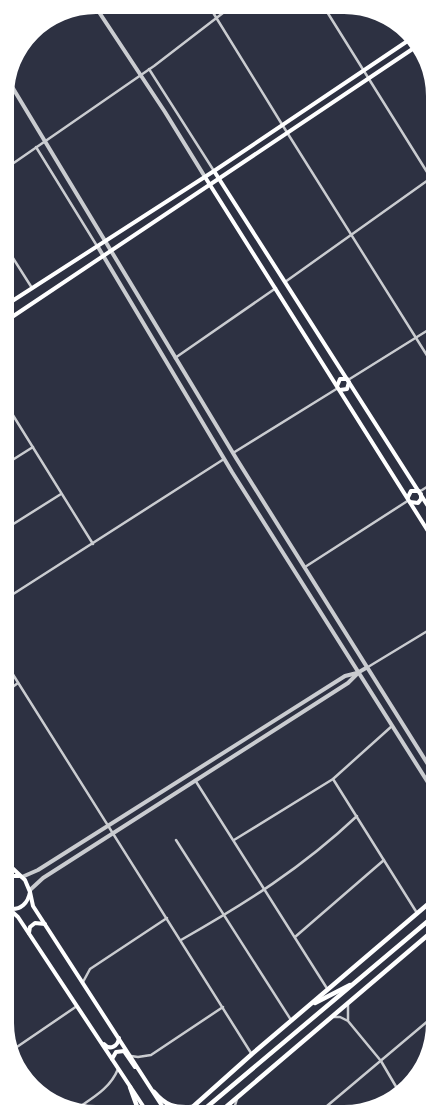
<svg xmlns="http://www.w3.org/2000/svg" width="440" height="1119" font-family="'Public Sans',sans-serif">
	<rect width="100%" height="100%" fill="#2d3142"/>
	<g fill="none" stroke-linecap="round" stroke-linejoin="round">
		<!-- minor -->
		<g stroke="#caccd0" stroke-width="2.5">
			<path d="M209,6L283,126L433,365"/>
			<path d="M324,7L432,180"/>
			<path d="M149,69L214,171"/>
			<path d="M36,147L97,246"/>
			<path d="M5,169L154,66L232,6"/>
			<path d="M6,247L32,288"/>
			<path d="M285,282L431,178"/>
			<path d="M175,358L276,288"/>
			<path d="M348,380L433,327"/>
			<path d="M6,404L93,544"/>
			<path d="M233,453L338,388"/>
			<path d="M6,464L33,447"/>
			<path d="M419,492L433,483"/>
			<path d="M7,528L61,494"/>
			<path d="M305,567L409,500"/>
			<path d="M7,598L224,459"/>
			<path d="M7,665L251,1053"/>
			<path d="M368,667L434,627"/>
			<path d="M7,691L18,683"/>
			<path d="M333,779L417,913"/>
			<path d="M195,780L328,990"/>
			<path d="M176,840L291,1020"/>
			<path d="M234,840L333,779L392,726"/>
			<path d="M295,937L384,860"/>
			<path d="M181,940C246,903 302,868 357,816"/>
			<path d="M83,982L90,969L167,918"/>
			<path d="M334,1017H340L348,1021L381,1061L398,1090"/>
			<path d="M348,1020V1005"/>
			<path d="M11,1051L77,1006"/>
			<path d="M131,1056L138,1057L151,1055L223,1007"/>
			<path d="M75,1110C92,1098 110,1089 118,1069"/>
			<path d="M321,1111L435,1015"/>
			<path d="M233,1112L237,1099"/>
		</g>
		<!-- tertiary -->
		<g stroke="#caccd0" stroke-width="4">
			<path d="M95,6L165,112L205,177"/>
			<path d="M8,80L236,458L434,774"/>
			<path d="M98,247L232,472L434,792"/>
			<path d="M22,877L38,870L345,676L357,673"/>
			<path d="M30,890L43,878L348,683L359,672L366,668"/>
		</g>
		<!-- secondary -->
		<g stroke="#fff" stroke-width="4">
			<path d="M214,171L433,514"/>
			<path d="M205,177L433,539"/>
			<path d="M6,305L214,171L412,38"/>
			<path d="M6,321L417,46"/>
			<path d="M337,386L340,379H347"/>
			<path d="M340,390L347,389L349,382"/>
			<path d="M408,497L411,491H419"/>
			<path d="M410,502L418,503L421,499V494"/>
			<path d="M8,864L25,880L30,892C28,903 21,910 10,909"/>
			<path d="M8,876H19"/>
			<path d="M30,892L33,906L166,1112"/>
			<path d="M8,908L18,917L147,1112"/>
			<path d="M29,933L30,927L35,923L45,924"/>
			<path d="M104,1044C110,1051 118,1046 119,1038"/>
			<path d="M112,1059L116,1052L124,1051L135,1067"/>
		</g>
		<!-- primary -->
		<g stroke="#fff" stroke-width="4.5">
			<path d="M315,1003L350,985"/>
			<path d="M130,1087L139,1112"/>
			<path d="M154,1092C166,1106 174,1108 192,1107"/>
			<path d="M187,1112L252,1054L434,899"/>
			<path d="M201,1112L434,916"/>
			<path d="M220,1112L435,929"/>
		</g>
	</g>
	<!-- crop -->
	<path d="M0 0H440V1119H0ZM96 14H344A82 82 0 0 1 426 96V1023A82 82 0 0 1 344 1105H96A82 82 0 0 1 14 1023V96A82 82 0 0 1 96 14Z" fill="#fff" fill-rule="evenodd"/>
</svg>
